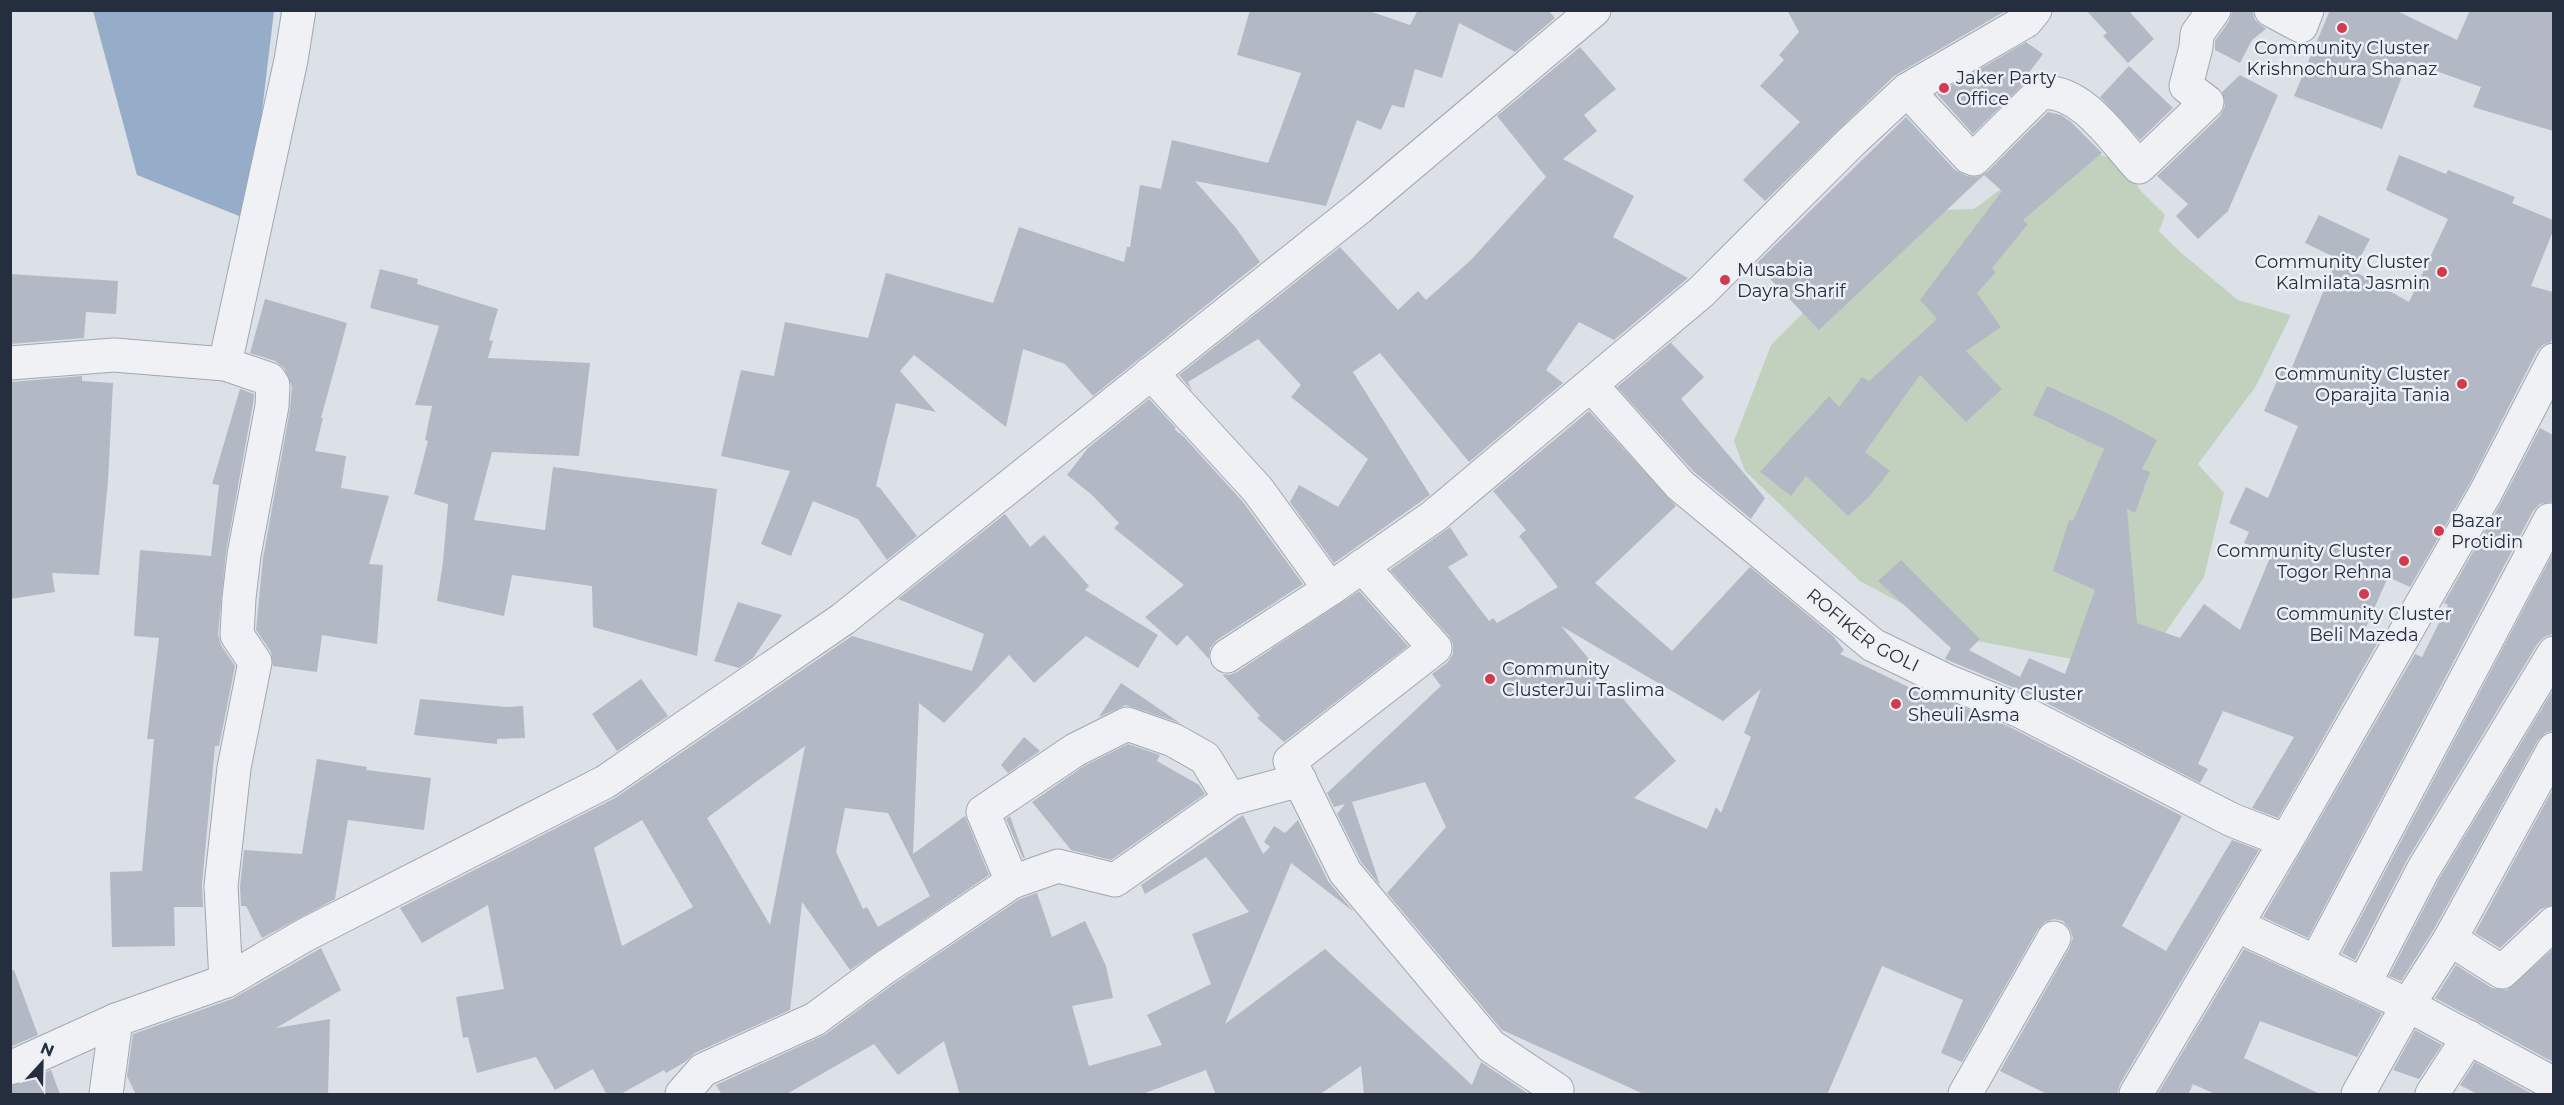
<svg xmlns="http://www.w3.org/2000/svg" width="2564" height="1105" font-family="Montserrat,sans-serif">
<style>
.green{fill:#c2d1bd}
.water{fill:#95adc9}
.building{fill:#b3b9c4;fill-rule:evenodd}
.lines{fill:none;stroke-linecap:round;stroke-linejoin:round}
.street-casing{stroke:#a1a7b1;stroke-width:35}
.street{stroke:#eff1f5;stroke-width:33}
.poi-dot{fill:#d23b4d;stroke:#eceff5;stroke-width:2}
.labels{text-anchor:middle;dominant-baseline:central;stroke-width:5;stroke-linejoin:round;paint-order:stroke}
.poi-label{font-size:18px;fill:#252e3e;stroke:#eceff5;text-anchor:start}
.street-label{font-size:18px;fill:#252e3e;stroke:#eceff5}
</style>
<rect width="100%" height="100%" fill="#dce0e7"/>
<path class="green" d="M2063,143l60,19 17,28 25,25 -6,16 20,20 59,49 53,15 -35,71 -58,78 26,29 -20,84 -48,69 -74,15 -115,-22 -107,-58 -115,-110 -11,-30 37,-96 120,-119 20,-15 63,-2z"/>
<path class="water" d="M93,11h181l-25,209 -112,-45z"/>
<path class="building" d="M1250,10h116l44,15 8,-15h130l7,8 -40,34 -56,-29 -17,55 -27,-9 -11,39 -12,-3 -11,25 -24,-10 -31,86 -131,-25 41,47 24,34 -167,134 -28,-32 -42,-15 -17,78 -92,-72 -14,16 36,41 -40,-9 -20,83 4,2 37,48 -30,24 -29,-41 -45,-18 -22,55 -30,-12 29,-73 -69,-15 20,-86 33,6 11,-54 83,16 18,-65 107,30 26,-76 105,35 3,-15h3l10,-62 21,4 11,-49 96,23 33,-90 -64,-18z
M1787,10h220l-113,66 -129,125 -22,-21 57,-58 -40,-36 24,-26 -5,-5 20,-23z
M2086,10h42l26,29 -26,24 -25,-27 4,-3z
M2233,10h19l3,10 11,9 -14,11 -12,23 -25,-13v-9l14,-20z
M2330,10h65l62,30 13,-30h83v121l-80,-24 8,-20 -73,-26 -26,68 -88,-33z
M2026,42l17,12 -16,21 3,3 -57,56 -36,-40z
M1580,47l36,42 -32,26 13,16 -34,28 71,37 -21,41 75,41 -74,62 -35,-18 -33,48 17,13 -94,79 -89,-109 -27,19 77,123 -96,68 -44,-61 9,-17 39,22 30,-48 -77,-62 10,-12 -43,-46 -70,43 5,10 -14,-17 161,-128 58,63 20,-19 8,9 45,-40 75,-83 -49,-61z
M2129,66l44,42 -33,32 -40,-43z
M2240,75l38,20 -50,116 -30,28 -22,-23 12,-12 -31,-28 63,-60 5,-10 -3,-14z
M2048,112l13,3 10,7 31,31 -79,67 5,4 -36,44 4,4 -19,21 24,34 -35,24 36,38 -36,33 -46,-47 -55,77 25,19 -22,27 -20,18 -42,-40 -15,20 -31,-24 69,-76 10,11 23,-30 7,4 68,-62 -17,-19 82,-109 -18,-16 -165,155 -63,-66 150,-147 49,53 12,6 10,1 10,-5z
M2399,155l47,19 2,-4 67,27 -3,6 41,17v11l-22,55 22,6v44l-2,6 -8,3 -6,6 -67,132 -60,104 -22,-10 -25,57 16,6 -101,178 -26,-10 42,-71 -71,-26 -25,53 10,5 -8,14 -171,-89 -84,-35 6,-11 -73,-67 23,-21 79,79 -11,11 51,27 9,-19 36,16 30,-84 -42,-19 16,-51 4,1 31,-72 -71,-34 14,-29 64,29 46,25 -15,29 8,3 -15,41 -8,-4 10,114 43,15 24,-34 36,26 31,-75 -27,-12 5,-11 -20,-9 17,-36 22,11 30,-72 -34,-15 18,-42 8,3 46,-111 73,41 39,-83 -62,-29z
M2319,215l51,24 -15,28 -50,-24z
M380,269l38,10 -1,5 81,25 -9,31 4,1 -5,17 102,5 -11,93 -87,-4 -18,68 71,10 8,-63 164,22 -20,167 -104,-29 -1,-41 -80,-11 -8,41 -67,-15 6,-39 5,-58 -34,-10 14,-53 -3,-1 7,-34 -17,-1 24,-79 -69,-18z
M10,274l108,7 -2,33 -30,-2 -2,26 -74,6z
M265,299l82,24 -26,95h2l-8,33 31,5 -5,32 48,8 -20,68 14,1 -6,79 -55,-9 -5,37 -44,-6 -2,-14 -15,-22 7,-72 27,-149 2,-23 -8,-18 -9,-7 -25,-8z
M1683,332l-12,11 33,34 -23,22 84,99 -14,21 -58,-48 -76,-84z
M82,376v5l31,2 -5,98 -9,94 -47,-2 3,19 -45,7v-217z
M240,389l14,5 -1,10 -27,148 -8,82 3,11 14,21 -16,80h-4l-13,138 1,23h-29l1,39 -63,1 -2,-75 32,-1 12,-132h-7l12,-101 -25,-2 6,-86 71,6 8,-71 -7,-1z
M1149,399l27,29 -2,1 10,8 59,65 60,82 -86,56 -7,8 -1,11 -22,-24 -10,11 -32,-29 39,-32 -70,-57 5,-5 -28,-29 -24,-19 21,-27z
M1589,411l87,95 -81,77 77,68 78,-84 83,69 11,14 -4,4 85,41 2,-3 85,36 170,88 -60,110 44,25 66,-111 27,10 -139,234 -3,11h-68l-49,-24 70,-124 3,-9 -3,-9 -7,-8 -9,-2 -9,3 -7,7 -76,133 -21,-9 22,-53 -81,-34 -55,129h-181l-144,-65 -115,-137 59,-66 -21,-45 -73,20 28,83 -19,-23 -24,-48 8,-10 -11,3 -7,-14 114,-107 -9,-12 15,-11 6,-9v-10l-4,-8 -59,-66 60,-43 18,28 -20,12 41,54 4,-3 4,5 61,-36 -39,-51 7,-6 -33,-39zM1561,626l162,95 38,-32 -17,44 7,4 -30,76 -5,-6 -9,22 -73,-31 42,-37z
M2540,428l13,7v67l-13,2 -7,7 -225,427 -45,-21 152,-263 7,3 26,-52 -4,-2 58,-102z
M1005,514l25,33 14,-12 45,51 -4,4 73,45 -20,33 -52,-32 -52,47 -25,-28 -65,68 -25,-20 -6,151 52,-38 24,59 -139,95 -48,-68 -12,108 -95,43 -10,9 -19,11 -2,-3 -45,25h-12l-14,-26 -38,21 -19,-33 -59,16 -9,-36 -5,1 -7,-41 48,-8 -16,-84 -66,38 -22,-35 215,-110 237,-162 120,35 12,-37 -86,-35zM805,746l-25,127 -10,52 -63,-107zM845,808l43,5 42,83 -52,31 -11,-20 -4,2 -27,-57zM642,820l51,87 -71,39 -28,-98z
M2553,553v81l-9,3 -6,6 -131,217 -52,100 -13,-7z
M1359,591l49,55 -124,96 -27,-24 3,-2 -38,-42 7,1 8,-3z
M738,602l44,13 -29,43 -14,10 -25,-7z
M641,679l27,37 -51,35 -25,-37z
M1121,683l18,12 41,28 -54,-18 -27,12z
M2553,690v40l-8,3 -7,7 -104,189 -33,52 -12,-5 50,-97z
M420,699l86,8 17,-1 2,32 -28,1v5l-83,-9z
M1024,737l16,14 -32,22 -7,-8z
M1128,744l32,11 -3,6 42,24 6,9 -94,66 -40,-10 -39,-48 52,-36z
M317,759l50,8 -1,3 65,8 -7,52 -76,-10 -13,79 -73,39 -16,-32h-5l-1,-19 4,-37 58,4z
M2553,789v116l-12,4 -41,39 -25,-15z
M1243,815l20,39 7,-7 -6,-5 10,-16 11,7 13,-13 30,61 26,31 -63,-49 -66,161 100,-75 147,136 9,-23 49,33h-166l-3,-29 -42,29h-103l-10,-25 -66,25h-180l-16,-54 -46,34 -24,-31 -89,51h-63l-6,-10 110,-51 69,-51 125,-84 17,-6 15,44 33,-16 21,45 7,32 -41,8 17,60 73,-21 -15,-30 64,-31 -19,-50 57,-22 -43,-55 -61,37 -4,-9z
M1010,816l15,42h-2l-17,-39z
M321,948l20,42 -65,38 54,-9 -2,76h-192l-9,-19 6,-42 99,-35z
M2244,949l138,64 -25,44 -97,-36 -16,37 78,37h-105l-24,-11 -5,11h-31z
M2553,949v113l-118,-64 21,-33 36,23 15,2z
M14,970l24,65 -28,12v-76z
M2415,1030l27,15 -23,34 -26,-9z
M2475,1062l59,33h-55l-19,-10z
M51,1070l9,24h-50v-8z"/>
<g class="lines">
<g class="street-casing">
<g id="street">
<path d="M2271,10l30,16 6,-16"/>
<path d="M1907,90l62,67 5,2 66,-66c40,-6 74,47 99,74l68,-65 -21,-16 10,-39 1,-13 17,-24"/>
<path d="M10,363l104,-8 111,9 44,15 4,6 -1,21 -28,149 -5,43 -2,37 18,27 -21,106 -13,118 5,95"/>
<path d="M225,364l66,-304 8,-50"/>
<path d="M1151,373l107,117 72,99 104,-73 267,-224 149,-149 57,-53 119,-69 9,-11"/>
<path id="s1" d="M1591,385l89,100 193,160 74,36 73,30 212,109 54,21"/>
<path d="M1362,566l73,82 -145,113 55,111 146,174 66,44 -3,4"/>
<path d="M1227,656l103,-67"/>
<path d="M2554,749l-104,190 52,33 52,-49"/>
<path d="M1012,882l-29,-70 92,-62 52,-26 46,16 32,18 25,41 70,-19"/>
<path d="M2236,925l172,80 146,79"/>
<path d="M2316,962l234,-442 4,2"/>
<path d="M2364,984l59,-114 131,-217"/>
<path d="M10,1068l106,-48 110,-39 79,-46 300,-153 238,-163 517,-412 234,-197"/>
<path d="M106,1094l10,-74"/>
<path d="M682,1094l21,-24 112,-51 69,-51 128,-86 46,-16 57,14 115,-81"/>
<path d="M1965,1094l89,-156"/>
<path d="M2136,1094l150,-253 200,-349 68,-132"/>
<path d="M2358,1094l50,-89 42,-66"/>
<path d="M2432,1094l37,-57"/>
</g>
</g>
<use href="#street" class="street"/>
</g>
<g class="poi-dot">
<circle cx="2342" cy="28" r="6"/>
<circle cx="1944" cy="88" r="6"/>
<circle cx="2442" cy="272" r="6"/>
<circle cx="1725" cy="280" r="6"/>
<circle cx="2462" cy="384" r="6"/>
<circle cx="2439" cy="531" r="6"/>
<circle cx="2404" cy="561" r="6"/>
<circle cx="2364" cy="594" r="6"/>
<circle cx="1490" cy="679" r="6"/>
<circle cx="1896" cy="704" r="6"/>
</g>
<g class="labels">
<g class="poi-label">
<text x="2342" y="48" text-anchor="middle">Community Cluster<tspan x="2342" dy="21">Krishnochura Shanaz</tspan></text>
<text x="1956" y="78">Jaker Party<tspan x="1956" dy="21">Office</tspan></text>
<text x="2430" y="262" text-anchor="end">Community Cluster<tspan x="2430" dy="21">Kalmilata Jasmin</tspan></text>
<text x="1737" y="270">Musabia<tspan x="1737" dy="21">Dayra Sharif</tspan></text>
<text x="2450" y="374" text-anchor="end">Community Cluster<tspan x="2450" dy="21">Oparajita Tania</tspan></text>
<text x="2451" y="521">Bazar<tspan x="2451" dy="21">Protidin</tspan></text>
<text x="2392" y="551" text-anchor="end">Community Cluster<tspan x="2392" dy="21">Togor Rehna</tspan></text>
<text x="2364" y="614" text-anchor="middle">Community Cluster<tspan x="2364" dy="21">Beli Mazeda</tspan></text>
<text x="1502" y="669">Community<tspan x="1502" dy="21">ClusterJui Taslima</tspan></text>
<text x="1908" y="694">Community Cluster<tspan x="1908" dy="21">Sheuli Asma</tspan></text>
</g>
<g class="street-label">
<text stroke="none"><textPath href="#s1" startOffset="368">ROFIKER GOLI</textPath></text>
</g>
</g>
<rect width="2564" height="1105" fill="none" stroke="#252e3e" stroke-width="24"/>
<g transform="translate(42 1063) rotate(22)" stroke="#eceff5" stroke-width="4.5" paint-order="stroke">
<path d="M0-4.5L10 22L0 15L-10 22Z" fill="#252e3e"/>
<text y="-9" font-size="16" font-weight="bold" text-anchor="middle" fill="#252e3e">N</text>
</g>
</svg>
